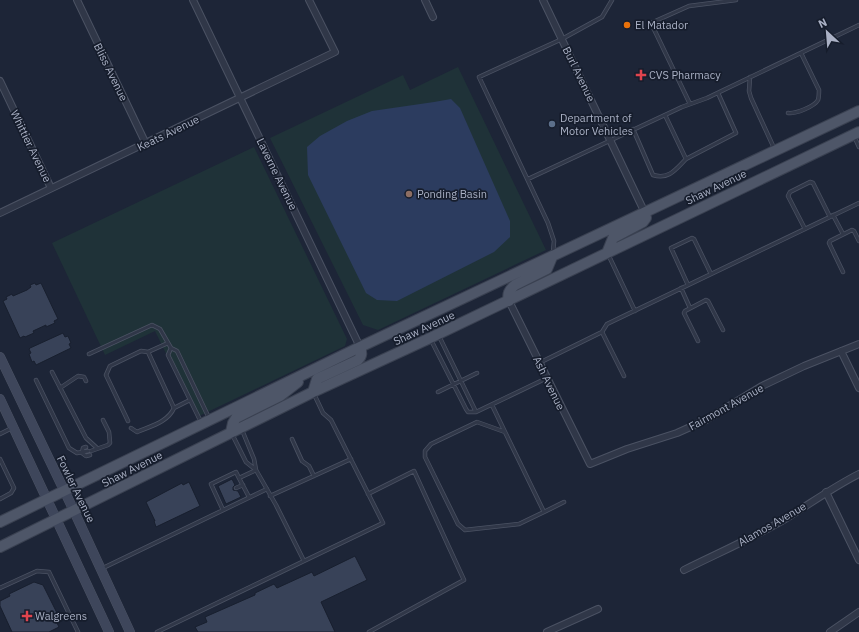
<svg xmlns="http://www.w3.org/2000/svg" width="859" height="632" font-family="'IBM Plex Sans',sans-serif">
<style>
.green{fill:#1f3238}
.water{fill:#2c3c5f}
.building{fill:#384258;stroke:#181f2e}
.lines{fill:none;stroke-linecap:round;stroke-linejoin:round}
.service-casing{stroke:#4b5263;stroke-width:4.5}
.minor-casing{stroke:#4b5263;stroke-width:8}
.secondary-casing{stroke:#4b5263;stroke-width:10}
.primary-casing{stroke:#3a4151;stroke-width:12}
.service{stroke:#303748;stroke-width:3}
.minor{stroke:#303748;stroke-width:6}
.secondary{stroke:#3e465b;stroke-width:9}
.primary{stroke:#4e5668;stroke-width:10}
.food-dot{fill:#e8710a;stroke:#161d2c;stroke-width:1.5}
.health-dot{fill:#e0444e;stroke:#161d2c;stroke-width:1.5}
.service-dot{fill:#5c6f8a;stroke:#161d2c;stroke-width:1.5}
.education-dot{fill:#8d6e63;stroke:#161d2c;stroke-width:1.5}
.labels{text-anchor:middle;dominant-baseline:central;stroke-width:3.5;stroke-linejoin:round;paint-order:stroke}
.poi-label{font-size:11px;fill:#aab1c5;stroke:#161d2c;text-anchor:start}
.street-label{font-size:11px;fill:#aab1c5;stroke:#161d2c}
</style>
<rect width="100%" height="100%" fill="#1d2537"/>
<path class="green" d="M458,67l88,183 -168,80 -15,-5 -93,-187 133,-63 7,15z
M254,147l93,192 -2,7 -148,71 -42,-86 -50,24 -53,-112z"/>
<path class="water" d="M451,99l9,9 50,113v16l-16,15 -97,49 -20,-1 -11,-7 -58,-118 -1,-28 13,-11 27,-15 25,-10 62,-9z"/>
<path class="building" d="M35,283l1,2 5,-2 17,36 -4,2 1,2 -9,4v-2l-13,6 1,2 -9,4 -1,-1 -4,2 -17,-37 4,-2 -1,-2 6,-3 1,2 14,-6 4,-3 -1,-2z
M63,333l2,4 3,-1 3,7 -2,1 2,4 -35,17 -2,-4 -2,1 -3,-8 2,-1 -2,-4 1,-1z
M232,479l3,6 -2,2v3l5,1 3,6 -15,7 -8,-18z
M189,482l11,24 -44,21 -2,-6h1l-9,-19 36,-19 1,2z
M355,556l12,24 -46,22 14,30h-137l-3,-5 12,-5 -2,-5 50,-22v-2l19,-9 3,4 35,-16 2,4z
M34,582l9,3 15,30 -4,2 5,10 -10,5h-37l-12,-26v-5l10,-5 -1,-2z"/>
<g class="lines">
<g class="service-casing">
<path id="service" d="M750,77l-1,14 2,7 23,50
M690,104l-39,-81 38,-17 47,-6
M788,113c7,1 26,-6 30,-13 1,-3 1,-7 1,-10l-18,-37
M633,129l20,46c16,5 23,-6 33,-16l-21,-44
M854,136l5,11
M686,159l50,-26 -18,-40
M528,179l154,-72 25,-9 152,-73
M833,215l10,19
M805,229l-17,-33 2,-4 20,-10 3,1 17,34
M553,253l1,-12 -6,-18 -69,-146 83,-38 40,-22 10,-17
M608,254l27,57
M843,272l-14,-29 1,-2 22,-11 2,1 5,10
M688,285l-17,-37 21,-10 2,1 17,35
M681,288l9,20
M602,332l22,44
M439,336l37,76
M431,340l35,69 2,3h8l71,-34
M698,341l-14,-28 1,-2 21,-11 2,1 15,29
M171,348l-3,7 33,67
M148,352l20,-9
M89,354l63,-29 8,4 11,19 6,3 32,67
M539,363l63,-31 5,-8 252,-121
M52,372l34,66 11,10
M36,380l33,68 8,5 11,-2
M60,388l18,-12 6,1 2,4
M438,392l39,-19
M492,405l13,27
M128,421l-22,-46 4,-9 31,-15 7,1 26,56
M477,422l28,10 39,80 -25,12 -54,6 -7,-6 -33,-67v-6l6,-7z
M131,428l6,4c14,-6 31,-10 37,-24l16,-8
M0,434l12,-6
M232,434l14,28 10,8 -2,-11 -12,-29
M292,439l10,22 7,5 5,10
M91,451l17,-6 2,-2 -1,-11 -6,-12
M82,453l4,3 4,-1
M82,453l1,-5 3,-1
M0,459l14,29 -3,5 -11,6
M239,478l10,19
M236,488l7,-3
M368,494l46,-23 50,109 -95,52
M270,496l81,-37
M223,510l-12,-26 25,-12 3,6 17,-8 20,35 28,56 79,-38 -52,-103 -8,-7 -9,-19
M544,512l20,-10
M103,568l164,-79
M0,588l37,-17 12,1 29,60
M157,632l147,-71"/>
</g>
<g class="minor-casing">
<path id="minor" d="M77,0l69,144
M193,0l167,347
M425,0l8,17
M543,0l102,213
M0,81l51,107
M0,213l335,-161 -26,-52
M509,301l81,163 37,-15 50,-16 29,-13 56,-34 42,-20 55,-22
M841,351l18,37
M826,492l33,68
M684,570c34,-17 69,-32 101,-51 25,-15 48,-32 74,-45
M547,632l51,-23
M830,632l29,-20"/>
</g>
<g class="secondary-casing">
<path id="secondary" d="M0,357l74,154 56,121
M0,399l109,233"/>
</g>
<g class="primary-casing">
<path id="primary" d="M607,253l6,-15 30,-16 3,-4 -1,-5
M509,301c-2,-7 0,-11 6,-16l32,-16 5,-12
M313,392l4,-13 41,-19c4,-4 4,-7 2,-13
M231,432l2,-9 3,-5 44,-22 18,-14
M0,522l360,-175 499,-236
M0,547l313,-155 117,-54 429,-206"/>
</g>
<use href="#service" class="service"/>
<use href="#minor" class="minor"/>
<use href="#secondary" class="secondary"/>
<use href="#primary" class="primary"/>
</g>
<circle class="food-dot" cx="627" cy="25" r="4"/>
<g class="health-dot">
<path d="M639 69h4v4h4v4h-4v4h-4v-4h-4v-4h4z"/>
<path d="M25 610h4v4h4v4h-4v4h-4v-4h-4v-4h4z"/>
</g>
<circle class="service-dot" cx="552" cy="124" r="4"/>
<circle class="education-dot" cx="409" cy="194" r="4"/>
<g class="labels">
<g class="poi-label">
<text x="635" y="25">El Matador</text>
<text x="649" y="75">CVS Pharmacy</text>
<text x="560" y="118">Department of<tspan x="560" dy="13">Motor Vehicles</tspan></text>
<text x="417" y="194">Ponding Basin</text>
<text x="35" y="616">Walgreens</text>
</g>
<g class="street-label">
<text transform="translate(111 72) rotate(64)">Bliss Avenue</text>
<text transform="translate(579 74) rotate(64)">Burl Avenue</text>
<text transform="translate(168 133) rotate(-26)">Keats Avenue</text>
<text transform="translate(31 146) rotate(64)">Whittier Avenue</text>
<text transform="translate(277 174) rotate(64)">Laverne Avenue</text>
<text transform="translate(716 187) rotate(-26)">Shaw Avenue</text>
<text transform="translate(424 328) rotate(-25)">Shaw Avenue</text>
<text transform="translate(549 383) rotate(64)">Ash Avenue</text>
<text transform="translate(726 407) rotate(-29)">Fairmont Avenue</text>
<text transform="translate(132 469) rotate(-27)">Shaw Avenue</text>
<text transform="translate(76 489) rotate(64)">Fowler Avenue</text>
<text transform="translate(772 524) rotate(-30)">Alamos Avenue</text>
</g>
</g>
<g transform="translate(827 32) rotate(334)" stroke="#161d2c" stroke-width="3" paint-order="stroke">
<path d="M0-3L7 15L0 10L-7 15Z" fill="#aab1c5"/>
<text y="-6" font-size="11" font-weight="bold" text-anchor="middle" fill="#aab1c5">N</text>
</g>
</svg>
